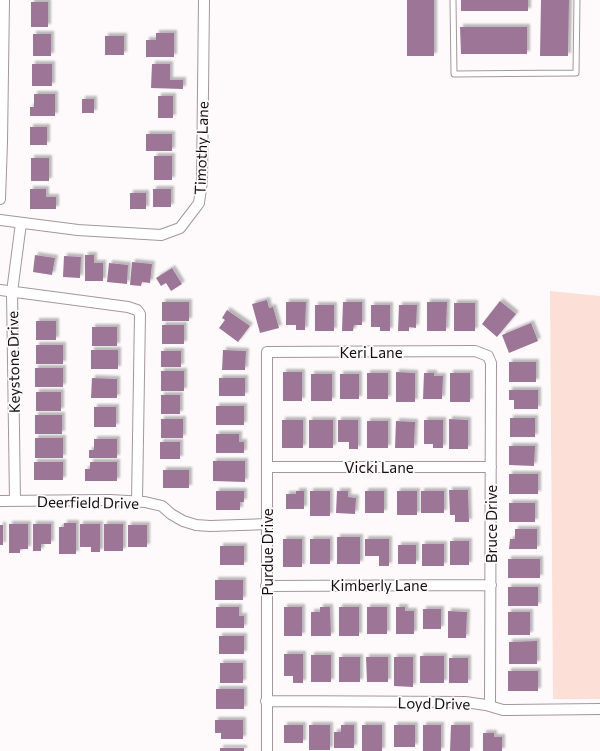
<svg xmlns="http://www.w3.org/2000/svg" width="600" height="751" font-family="Commissioner,sans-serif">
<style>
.green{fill:#fcdfd6}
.building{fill:#9c7597;filter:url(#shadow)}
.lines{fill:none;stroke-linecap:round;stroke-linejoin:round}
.lane-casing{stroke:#a5969c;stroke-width:7}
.street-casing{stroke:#a5969c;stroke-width:12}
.lane{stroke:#fff;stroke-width:5}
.street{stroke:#fff;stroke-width:10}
.labels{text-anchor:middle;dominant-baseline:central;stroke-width:3.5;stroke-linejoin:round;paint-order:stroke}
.street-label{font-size:15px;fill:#140f11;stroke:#fefafb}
</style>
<defs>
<filter id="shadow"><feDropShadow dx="3" dy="-3" stdDeviation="1" flood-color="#0004"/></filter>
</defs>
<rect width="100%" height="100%" fill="#fefafb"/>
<path class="green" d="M550,291l50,5v403h-47z"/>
<path class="building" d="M407,0h27v56h-27z
M461,0h67v11h-67z
M541,0h28l-1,56h-28z
M31,2h17v25h-17z
M460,27h67v27h-66z
M156,33h18v24h-28v-17h10z
M33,34h18v22h-18z
M105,36h19v19h-19z
M32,64h20v22h-20z
M152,64h18v16h13v9l-32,-1z
M34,94h21v22h-25v-9h4z
M158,96h15v22h-15z
M82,99h12v14h-12z
M30,127h17v18h-17z
M146,134h26v17h-26z
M154,156h18v24h-18z
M31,158h18v23h-18z
M30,189h16v8h10v12h-26z
M153,189h18v18h-18z
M130,193h16v16h-16z
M35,255l20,3 -3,17 -19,-3z
M85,255h9v8h9v18h-18z
M64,256l17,1 -1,21 -17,-1z
M132,262l20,2 -2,19 -8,-1 -1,4 -11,-1z
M109,263l19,2 -1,19 -20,-2z
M172,268l10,16 -11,7 -5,-8 -5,3 -5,-8z
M267,300l2,8 4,-1 6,21 -19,5 -8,-29z
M500,301l16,13 -19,23 -15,-13z
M162,302h27v19h-27z
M286,302h20l-1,28h-9v-5h-10z
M343,302h19v23h-8l-1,6h-11z
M427,302h20l-1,29h-19z
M454,303h21v28h-21z
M315,305h19v26h-19z
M371,305h19v26h-10v-4h-9z
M399,305h18l-1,23 -7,-1v4h-11z
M227,310l23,16 -12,16 -19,-14 6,-8 -3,-2z
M36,321h20v19h-20z
M531,323l7,18 -29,12 -7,-18z
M162,325h22v19h-22z
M92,327h25v19h-25z
M36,345h27v19h-27z
M91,350h27v19h-27z
M223,350l23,1 -1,19h-23z
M161,351h20v16h-20z
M509,362h27v20h-27z
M35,368h28v19h-28z
M161,371h23v20h-23z
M283,372h19v29h-19z
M396,372l19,1v29h-19z
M367,373h21v26h-21z
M424,373h10v3h9l-1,23h-19z
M450,373h20v29h-20z
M311,374h21v27h-21z
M340,374h19v25h-19z
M92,378l25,1v19h-26z
M219,378h26v18h-26z
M509,390h29v19h-24v-9h-5z
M36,392h25v19h-25z
M161,395h19v19h-19z
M216,406h28v19h-28z
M94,407h22v20h-22z
M35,415h27v19h-27z
M510,418h25v19h-25z
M161,419h22v19h-22z
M449,419l19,1v29h-19z
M282,420h21v28h-21z
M309,420h24v28h-24z
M338,420h20v29h-9v-7h-11z
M424,420h19v28h-10v-4h-9z
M367,421h21v27h-21z
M396,421l19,1 -1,26h-19z
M216,434h23v8h5v11h-28z
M35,438h28v20h-28z
M94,439h23v19h-28v-8h5z
M160,442h20v17h-20z
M509,446h26l-1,20 -25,-1z
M213,461h32v21l-32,-1z
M34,462h29v18h-29z
M90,462h27v19h-32v-12h5z
M163,470h26v18h-26z
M509,474h29v20h-29z
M449,490h19l1,32h-14v-7h-5z
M216,491h28v11h-4v8h-24z
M296,491h8v18h-18v-15h10z
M310,491h20v25h-20z
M337,491h11v6l8,1 -1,16 -19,-1z
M365,491h19v22h-19z
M397,491h20v24h-20z
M421,491h23v22h-23z
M509,503h26v19h-26z
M64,523h12v31h-17v-27h5z
M9,524h19v25h-8v4h-11z
M33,524h18v20h-10v7h-8z
M80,524h20v28h-9v-5h-11z
M104,524h19v27h-19z
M0,525h3v20h-3z
M128,525h19v22h-19z
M515,529h22v20h-28l1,-10h5z
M337,537h23v27h-23z
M283,539h19v28h-19z
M310,539h20v25h-20z
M365,539h24v27h-10v-10h-14z
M450,541h19v24h-19z
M422,544h22v22h-22z
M398,545h18v19h-18z
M220,546h24v19h-24z
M508,559h32v19h-32z
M215,580h28v20h-28z
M508,587h30v19h-30z
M216,607h23v9h5v12h-28z
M284,607h18v29h-18z
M320,607h10l1,29h-20v-24h9z
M339,607h20v29h-20z
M367,607h20v27h-20z
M396,607h9v4h9v23h-18z
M423,609h18v20h-18z
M448,611l19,1 -1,26h-18z
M508,612h22v23h-22z
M219,636h25v18h-25z
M537,641v23h-28v-22z
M284,654h19v29h-10v-7h-9z
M311,655h20v27h-20z
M420,656h24v27h-24z
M339,657h21v25h-21z
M366,657h22v25h-21z
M394,657h19v30l-19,-1z
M449,658h19v25h-19z
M220,663h23v20h-23z
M508,671h30v20h-30z
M216,689h28v20h-28z
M215,720h28v19h-22v-6h-6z
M284,725h19v18h-19z
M309,725h21v25h-21z
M341,725h13v23h-20v-16h7z
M362,725h20v26h-20z
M394,725h21v22h-21z
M423,725h18v26h-18z
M451,725h19v26h-20z
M483,733h11v4h8v14h-19z
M220,748h24v3h-24z"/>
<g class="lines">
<g class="lane-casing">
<path id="lane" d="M453,0l1,74 122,-1 1,-73"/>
</g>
<g class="street-casing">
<path id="street" d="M0,199l2,-57 2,-142
M0,220l78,10 83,5 19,-7 13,-17 6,-8 3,-22 2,-181
M0,290l128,17 9,3 3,4 -3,187
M267,467h224
M0,501l110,-1 35,2 17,4 9,8 12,7 13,4 14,1 57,-2
M15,501l-3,-209 9,-69
M266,586l225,-1
M266,701l199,1 21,3 17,5 97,-1
M267,751v-399l208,-1 13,5 3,7 -1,343"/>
</g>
<use href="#lane" class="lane"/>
<use href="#street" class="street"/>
</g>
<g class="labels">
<g class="street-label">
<text transform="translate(201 148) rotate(-88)">Timothy Lane</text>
<text x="371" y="352">Keri Lane</text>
<text transform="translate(13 362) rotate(-91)">Keystone Drive</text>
<text x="379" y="467">Vicki Lane</text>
<text transform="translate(88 502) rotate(1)">Deerfield Drive</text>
<text transform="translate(491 524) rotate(-90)">Bruce Drive</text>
<text transform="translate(267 552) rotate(-90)">Purdue Drive</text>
<text x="379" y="585">Kimberly Lane</text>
<text transform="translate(434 703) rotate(1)">Loyd Drive</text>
</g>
</g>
</svg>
